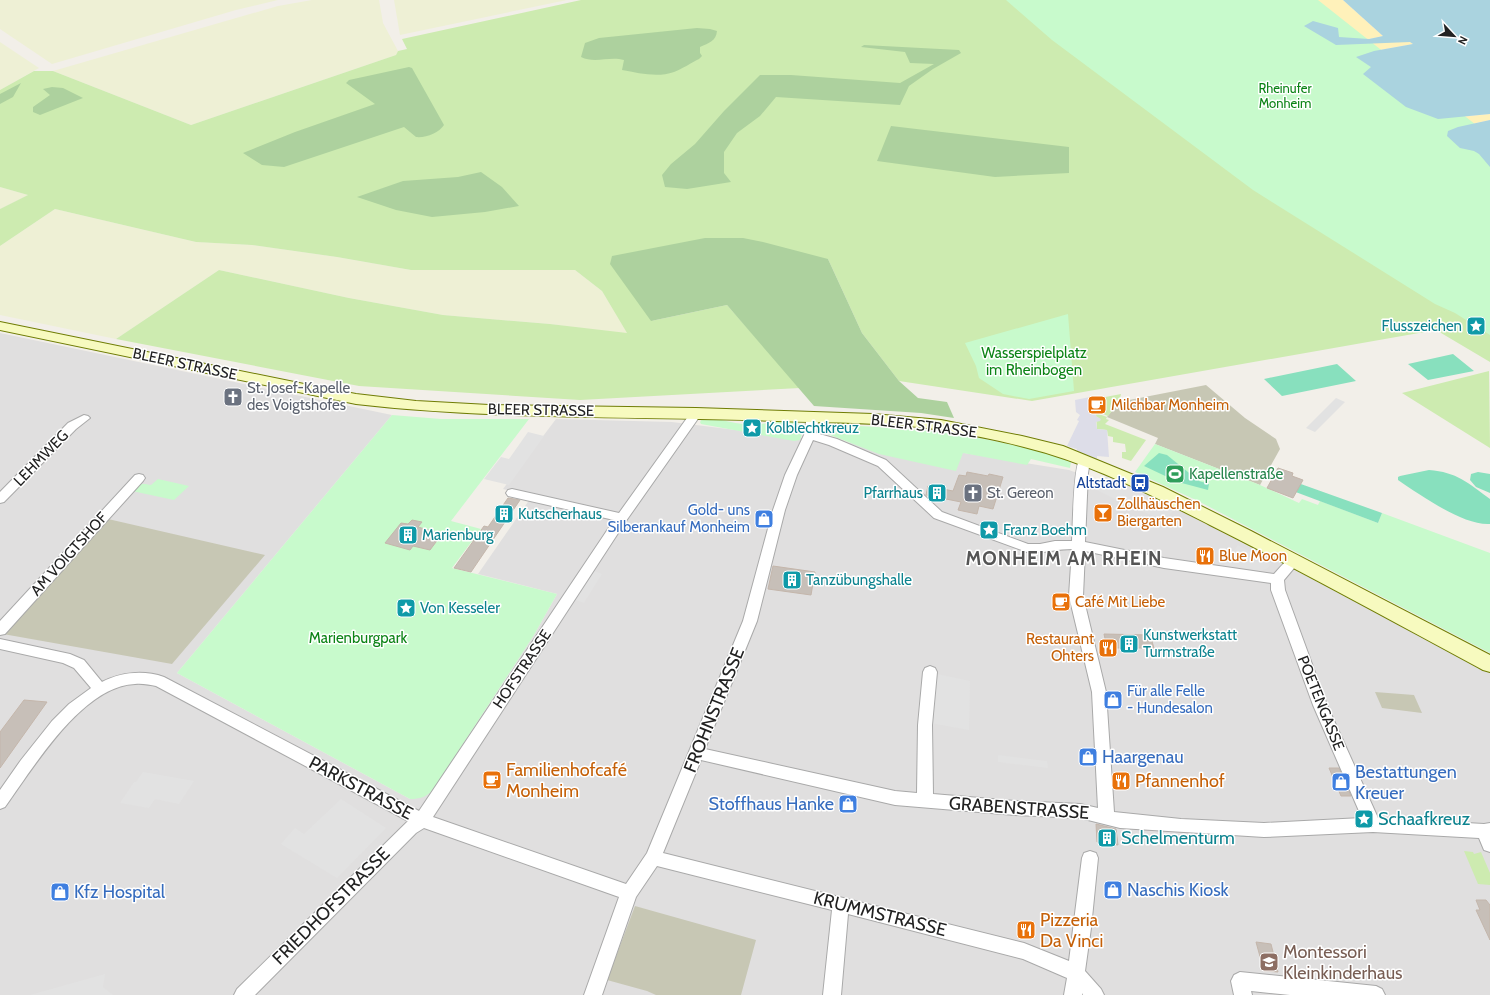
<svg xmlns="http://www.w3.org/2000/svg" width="1490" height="995" font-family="Cabin,sans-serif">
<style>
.residential{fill:#e0dfdf}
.construction{fill:#c7c7b4}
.farmland{fill:#eef0d5}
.grass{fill:#cdebb0}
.forest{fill:#add19e}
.sand{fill:#fff1ba}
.park{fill:#c8facc}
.pitch{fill:#88e0be}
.parking{fill:#e2e2e2}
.plaza{fill:#dddde8}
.water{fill:#aad3df}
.building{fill:#c7bfb8;stroke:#c4b6ab}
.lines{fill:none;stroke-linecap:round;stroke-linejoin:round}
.street-casing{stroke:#a9a9a9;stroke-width:2}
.secondary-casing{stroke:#707d05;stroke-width:2}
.street{fill:#fff;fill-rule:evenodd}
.secondary{fill:#f7fabf;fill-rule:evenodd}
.labels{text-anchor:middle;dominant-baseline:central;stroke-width:3;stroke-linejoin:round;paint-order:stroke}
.far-park-label{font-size:13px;fill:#0c8416;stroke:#fff}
.culture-label{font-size:15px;fill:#0d838f;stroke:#fff;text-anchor:start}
.park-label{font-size:15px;fill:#0c8416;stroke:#fff}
.street-label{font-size:15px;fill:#222;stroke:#fff}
.worship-label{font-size:15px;fill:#5b616d;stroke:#fff;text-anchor:start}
.food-label{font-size:15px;fill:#c56008;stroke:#fff;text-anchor:start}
.leisure-label{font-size:15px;fill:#27864d;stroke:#fff;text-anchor:start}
.transit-label{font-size:15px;fill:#164399;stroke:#fff;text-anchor:end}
.shop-label{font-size:15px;fill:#366cbe;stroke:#fff;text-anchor:end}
.near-street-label{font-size:18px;fill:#222;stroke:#fff}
.near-shop-label{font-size:18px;fill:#366cbe;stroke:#fff;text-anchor:start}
.near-food-label{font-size:18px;fill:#c56008;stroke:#fff;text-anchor:start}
.near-culture-label{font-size:18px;fill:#0d838f;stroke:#fff;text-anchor:start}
.near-education-label{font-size:18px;fill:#785e54;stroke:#fff;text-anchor:start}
.district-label{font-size:19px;font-weight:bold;letter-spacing:1px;fill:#555;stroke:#fff}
</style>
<rect width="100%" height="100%" fill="#f2efe9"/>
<path class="residential" d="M0,333l392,82 -215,258 233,126 23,-9 101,-155 23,-41 -79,-20 54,-78 -29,-7 53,-70 116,3 145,18 147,13 105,17 112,41 309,161v323h-1490z"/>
<path class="construction" d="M1206,385l39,33 31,21 4,10 -20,36 -105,-41 3,-6 -51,-21 12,-15z
M108,519l157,36 -93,109 -169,-30z
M1375,692l39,3 8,18 -40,-5z
M635,906l121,34 -15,55h-85l-9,-4 -40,-11z"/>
<path class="farmland" d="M0,0h278l-42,10 -184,54 -52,-35z
M312,0h67l4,23 15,28 -2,4 -205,70 -138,-54 225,-65z
M394,0h173l-167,35z
M0,42l39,26 -39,22z
M0,187l28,8 -28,14z
M55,209l141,33 56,3 85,12 74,13h164l27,21 26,43 -78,-10 -107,-9 -94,-17 -130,-28 -103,69 -116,-24v-69z"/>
<path class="grass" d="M581,0h693l216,190v172l-54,-32 -404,71 -133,-20 -37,-48 -34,-74 -177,62 76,-16 73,83 -220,12 -221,-14 -243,-47 103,-69 130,28 94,17 107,9 77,9 -25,-42 -27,-21h-164l-74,-13 -85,-12 -56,-3 -141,-33 -55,37v-37l28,-14 -28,-8v-97l34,-19h19l138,54 205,-70 2,-4 9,-2 -5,-10z
M1489,371l1,77 -88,-55z
M1121,394l-2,8 -11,14 -12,-5 -1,-12z
M1096,413l11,4 -1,2 3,1 -4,4 41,16 -15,21 -9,-3v-6h4l-1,-8 -12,-2v-5l-5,-1 -1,-6 -10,-1z
M1464,851l9,1 1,2 7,-2 9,21v12l-12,-1z"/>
<path class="forest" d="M697,28l13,1 7,2c-1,10 -8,12 -17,16v6l2,3 -3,3c-8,4 -17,10 -25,13 -17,6 -35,1 -52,-2l2,-10c-15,-4 -29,4 -43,-3l4,-14 14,-5z
M864,45l95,5 2,3 -28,16 -24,17 -9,19 -124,-8 -16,19 -23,17 -13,19v21l7,9 -44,7 -22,-2 -3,-12 9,-11 24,-20 29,-33 36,-36h31l109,8 34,-19 -24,-1 -5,-11 -44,-5z
M409,67l3,1 32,57c-5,8 -18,13 -28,12l-12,-10 -120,40 -22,-2 -19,-12 52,-21 80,-28 -29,-21 3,-3z
M21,83l-8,14 -13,7v-10z
M52,87l11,1 20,10 -43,17 -7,-3v-5l17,-12 -7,-6z
M891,126l178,21v26l-74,4 -118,-16z
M481,172l21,15 17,19 -34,6 -53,5 -36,-7 -39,-13 46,-16 55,-4z
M705,238h38l20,4 65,17 34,74 37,48 19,17 29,4 7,16 -33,-5 -107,-7 -87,-101 -76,16 -41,-57 2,-8z"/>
<path class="sand" d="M1274,0h69l40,36 -14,3 -30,-2 -1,-9 -25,-7 -8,5 31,19 63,-4 11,1 3,2 -39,7 -18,7 15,9 -8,7 43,33 32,12 52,-5v6l-32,7 -10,4 -1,5 13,12 14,3 5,3 11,13v23l-63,-48 -13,-13 -1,-6c-52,-32 -96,-81 -139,-123z"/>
<path class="park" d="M1006,0h312l172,136v199l-35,-22 -20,-9 -182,-114 -201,-150z
M1068,314l6,77 -45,8 -26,-5 -24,-16 -3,-12 -11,-23z
M392,415l49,4h88l-78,102 30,8 -29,39 105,26 -23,41 -101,155c-7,7 -13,9 -23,9l-233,-126z
M707,417c17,3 38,10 55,7 11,-2 26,-9 36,-1 6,5 4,12 2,17l-6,1 -93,-17 -1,-2 2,-3z
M837,425c77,3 162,10 234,37l-1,6 -39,-9 -4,6 -64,-12 -7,18 -77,-17 -54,-21 -1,-3z
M1155,444l105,41 39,18 3,-4 16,6 2,-4 58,22 4,-10 108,40v100l-292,-152 -63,-29z
M158,479l31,7 -15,14 -42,-9c7,-8 10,-8 19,-6z"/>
<path class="pitch" d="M1453,354l21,17 -46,9 -20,-16z
M1337,364l19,17 -74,15 -18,-17z
M1159,453l8,2 32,26 10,3 -1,6 -30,-8 -34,-16z
M1429,470c28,2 39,13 61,29v25c-26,2 -70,-29 -92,-44v-3l2,-1z
M1478,472l12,2v19l-14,-6 -6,-7 1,-6z
M1298,483l84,30 -4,10 -85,-32z"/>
<path class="parking" d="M1336,398l9,4 -30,30 -9,-4z
M528,432l16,4 -35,49 -25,-6 17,-22 8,2z
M1107,475l23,11 45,21 -9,14 -35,-14 -34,-17z
M1238,545l33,18 -3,5 -7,3 -37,-6z
M594,571l8,3 -17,27 -1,2 -9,-3z
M937,674l33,7 -1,49 -39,-7z
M998,755l49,6 1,7 -50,-6z
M143,772l51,9 -15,23 -24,-5 -6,9 -29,-5 14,-21h2z
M341,799l45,29 -49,50 -56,-34 14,-16 9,6z
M105,974l-2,13 10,8h-83z"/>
<path class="plaza" d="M1095,396l1,20 5,3 -1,2 -4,1 1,7 10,1 2,27 -12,-1v5l-21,-7 1,-5 -10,-3 12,-25 -2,-1 3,-5 -4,-3 -1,-12z"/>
<path class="water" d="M1343,0h147v114l-52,5 -32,-12 -43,-33 8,-7 -15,-10 18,-6 39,-7 -3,-2 -74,3 -32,-19 9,-5 25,7 1,9 30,2 14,-3z
M1490,120v47l-11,-13 -5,-3 -14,-3 -13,-12 1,-5 10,-4z"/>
<path class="building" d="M1278,468l15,5 -1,3 11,4 -10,18 -26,-10z
M967,472l21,4 1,-2 14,3 -10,32 -14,-3 -2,8 -19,-4 3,-8 -35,-7 2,-9 25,5 6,-16 7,1z
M508,498l12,2 -49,72 -17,-4 30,-42 4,1z
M412,520l10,2 -4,5 24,7 -12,16 -17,-4 -3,4 -25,-7 16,-20 7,1z
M773,566l42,6 -4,23 -43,-6z
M1104,634l46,1 4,13h-47z
M24,700l23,2 -47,66v-36z
M1329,768h10l12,28h-10z
M1096,824l20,5 2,16 -21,-3z
M1476,900h10l4,5v35l-14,-30h4z
M1256,942l15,2 7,28 -14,-1z"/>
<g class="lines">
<g class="street-casing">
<path id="street" d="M696,410l4,1 2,2 -76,108 -193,296 193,67 21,-31 96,-232 30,-111 12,-35 19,-40 3,-19 2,-2h8l2,2 -3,17 21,6 49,21 56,52 86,32h12l15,-3h17c1,-16 1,-72 8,-83h8l2,3 -2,12 -3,69 79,16 110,16c7,-7 14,-19 25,-16l1,3 -16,19 1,10 42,115 51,113 106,6 6,-1v29l-6,-2 -5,-12 -106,-6 -109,5 -144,-9 -40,-10 -65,-3 -120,-10 -194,-45 -38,93 361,90 45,18 13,-103 2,-5 6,-2 6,2 2,5 -7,70 -6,43 16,18 3,6h-21l-1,-2v2h-18l3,-17 -44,-19 -175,-45 -7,81h-18l9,-85 -175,-44 -21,31 -34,98h-18l35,-98 -195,-69 -8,5 -161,162h-21l3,-6 171,-168 -252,-135c-6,-1 -14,-3 -21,-2 -53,2 -102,84 -130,123l-5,2v-19l21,-30 31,-39 17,-17 22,-16 -17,-20 -11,-5 -63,-14v-10l70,15 14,6 18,22c19,-10 42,-12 62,-5l255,134 195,-291 -106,-24 -2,-3 2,-3 4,-1 107,24 73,-102zM813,440l16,5 49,21 56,52 93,34c15,2 29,-3 45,-3l-3,47 23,96 6,116 -18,-4 -65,-3 -82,-7 -1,-69 5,-53 -2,-4 -5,-2 -5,2 -2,4 -5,53 -1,68 -22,-2 -190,-42 52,-128 28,-111 12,-35zM1085,551l79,17 107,15v7l42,115 49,113 -98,5 -83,-4 -67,-7 -8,-120 -23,-96z
M84,415l4,1 2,2 -14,11 -72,73 -4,1v-11l68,-69z
M139,474l4,1 2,3 -2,3 -138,153 -5,1v-14l135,-146z
M1240,972l136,14 6,3 3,6h-95l-39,-4 1,4h-18l-3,-14 3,-6z"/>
</g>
<g class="secondary-casing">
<path id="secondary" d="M0,322l309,63 47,9 60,7 73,4 207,3 177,6 68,6 81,16 41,10 100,41 88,44 239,124v17l-7,-2c-91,-49 -181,-99 -273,-145 -59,-30 -120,-62 -186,-78 -26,-7 -54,-12 -81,-17 -54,-8 -111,-7 -166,-9 -140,-5 -281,-1 -421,-17l-356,-74z"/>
</g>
<use href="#street" class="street"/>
<use href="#secondary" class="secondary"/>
</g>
<defs>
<g id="sight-square" transform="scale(1)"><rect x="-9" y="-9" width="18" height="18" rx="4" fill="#0f9aa8" stroke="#fff"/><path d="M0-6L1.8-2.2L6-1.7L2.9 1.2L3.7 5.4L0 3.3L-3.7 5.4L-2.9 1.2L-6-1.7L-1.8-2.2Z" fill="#fff"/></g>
<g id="church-square" transform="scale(1)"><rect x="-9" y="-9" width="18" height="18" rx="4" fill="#6b7280" stroke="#fff"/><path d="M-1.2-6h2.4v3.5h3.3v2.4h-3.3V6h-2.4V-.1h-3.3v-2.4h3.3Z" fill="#fff"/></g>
<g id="cafe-square" transform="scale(1)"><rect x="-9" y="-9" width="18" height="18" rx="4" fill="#e8710a" stroke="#fff"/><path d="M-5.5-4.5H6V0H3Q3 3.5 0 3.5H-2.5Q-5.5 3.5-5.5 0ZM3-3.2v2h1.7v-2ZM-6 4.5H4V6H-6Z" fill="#fff"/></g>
<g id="stadium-square" transform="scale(1)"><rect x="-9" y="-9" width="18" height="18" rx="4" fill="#2e9e5b" stroke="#fff"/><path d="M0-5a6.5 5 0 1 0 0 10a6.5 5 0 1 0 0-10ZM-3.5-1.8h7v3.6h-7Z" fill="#fff"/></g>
<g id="bus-square" transform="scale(1)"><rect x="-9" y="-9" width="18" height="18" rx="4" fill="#1a4fb4" stroke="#fff"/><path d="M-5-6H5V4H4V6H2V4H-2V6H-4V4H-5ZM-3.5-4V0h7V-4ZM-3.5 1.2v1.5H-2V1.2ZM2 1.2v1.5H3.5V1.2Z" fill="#fff"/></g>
<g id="building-square" transform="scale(1)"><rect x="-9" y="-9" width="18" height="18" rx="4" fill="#0f9aa8" stroke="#fff"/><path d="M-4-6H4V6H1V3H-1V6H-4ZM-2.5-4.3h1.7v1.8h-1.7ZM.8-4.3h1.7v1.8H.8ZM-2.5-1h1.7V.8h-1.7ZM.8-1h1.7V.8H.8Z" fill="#fff"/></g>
<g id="bar-square" transform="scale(1)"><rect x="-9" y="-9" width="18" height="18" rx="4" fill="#e8710a" stroke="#fff"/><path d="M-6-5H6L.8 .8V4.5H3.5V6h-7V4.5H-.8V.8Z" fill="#fff"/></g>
<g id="shop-square" transform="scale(1)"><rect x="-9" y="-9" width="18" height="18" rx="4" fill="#3f7fe0" stroke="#fff"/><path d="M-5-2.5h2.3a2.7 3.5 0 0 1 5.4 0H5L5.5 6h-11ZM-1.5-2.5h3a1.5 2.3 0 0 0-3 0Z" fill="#fff"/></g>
<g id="restaurant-square" transform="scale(1)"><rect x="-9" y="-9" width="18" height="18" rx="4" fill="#e8710a" stroke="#fff"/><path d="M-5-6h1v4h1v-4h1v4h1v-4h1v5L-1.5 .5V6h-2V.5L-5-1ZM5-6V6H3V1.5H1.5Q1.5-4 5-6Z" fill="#fff"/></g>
<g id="school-square" transform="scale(1)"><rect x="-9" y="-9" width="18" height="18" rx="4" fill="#8d6e63" stroke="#fff"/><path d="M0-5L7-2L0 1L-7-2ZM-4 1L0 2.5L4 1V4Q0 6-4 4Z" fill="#fff"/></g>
</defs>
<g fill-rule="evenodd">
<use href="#sight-square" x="1476" y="326"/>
<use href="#church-square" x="233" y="397"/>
<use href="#cafe-square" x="1097" y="405"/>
<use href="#sight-square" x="752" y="428"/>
<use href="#stadium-square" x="1175" y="474"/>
<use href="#bus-square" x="1140" y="483"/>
<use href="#building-square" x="937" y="493"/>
<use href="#church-square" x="973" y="493"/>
<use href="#bar-square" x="1103" y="513"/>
<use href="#building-square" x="504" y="514"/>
<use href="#shop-square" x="764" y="519"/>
<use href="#sight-square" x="989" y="530"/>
<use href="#building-square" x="408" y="535"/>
<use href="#restaurant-square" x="1205" y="556"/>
<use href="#building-square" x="792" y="580"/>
<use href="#cafe-square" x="1061" y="602"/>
<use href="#sight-square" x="406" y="608"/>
<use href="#building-square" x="1129" y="644"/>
<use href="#restaurant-square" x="1108" y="648"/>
<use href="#shop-square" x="1113" y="700"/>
<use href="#shop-square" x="1088" y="757"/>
<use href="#cafe-square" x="492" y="780"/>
<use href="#restaurant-square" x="1121" y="781"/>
<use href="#shop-square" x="1341" y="782"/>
<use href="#shop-square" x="848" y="804"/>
<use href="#sight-square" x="1364" y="819"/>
<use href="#building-square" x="1107" y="838"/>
<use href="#shop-square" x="1113" y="890"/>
<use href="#shop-square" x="60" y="892"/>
<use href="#restaurant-square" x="1026" y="930"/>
<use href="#school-square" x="1269" y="962"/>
</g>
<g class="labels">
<g class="far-park-label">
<text x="1285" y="88">Rheinufer<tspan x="1285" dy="15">Monheim</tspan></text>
</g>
<g class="culture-label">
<text x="1462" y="326" text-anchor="end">Flusszeichen</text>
<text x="766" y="428">Kolblechtkreuz</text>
<text x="923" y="493" text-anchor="end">Pfarrhaus</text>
<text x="518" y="514">Kutscherhaus</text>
<text x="1003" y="530">Franz Boehm</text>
<text x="422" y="535">Marienburg</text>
<text x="806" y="580">Tanzübungshalle</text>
<text x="420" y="608">Von Kesseler</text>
<text x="1143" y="635">Kunstwerkstatt<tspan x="1143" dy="17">Turmstraße</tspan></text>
</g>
<g class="park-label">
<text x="1034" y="353">Wasserspielplatz<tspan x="1034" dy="17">im Rheinbogen</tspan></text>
<text x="358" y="638">Marienburgpark</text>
</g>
<g class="street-label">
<text transform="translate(185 364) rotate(12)">BLEER STRASSE</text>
<text transform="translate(541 410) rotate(1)">BLEER STRASSE</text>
<text transform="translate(924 426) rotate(7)">BLEER STRASSE</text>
<text transform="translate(41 458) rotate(-46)">LEHMWEG</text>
<text transform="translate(69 554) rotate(-48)">AM VOIGTSHOF</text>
<text transform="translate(522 669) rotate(-56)">HOFSTRASSE</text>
<text transform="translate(1321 703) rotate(68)">POETENGASSE</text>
</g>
<g class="worship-label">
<text x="247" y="388">St. Josef-Kapelle<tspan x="247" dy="17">des Voigtshofes</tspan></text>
<text x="987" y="493">St. Gereon</text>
</g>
<g class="food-label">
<text x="1111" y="405">Milchbar Monheim</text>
<text x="1117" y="504">Zollhäuschen<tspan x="1117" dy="17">Biergarten</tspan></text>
<text x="1219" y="556">Blue Moon</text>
<text x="1075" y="602">Café Mit Liebe</text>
<text x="1094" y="639" text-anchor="end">Restaurant<tspan x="1094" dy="17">Ohters</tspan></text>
</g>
<g class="leisure-label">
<text x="1189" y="474">Kapellenstraße</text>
</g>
<g class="transit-label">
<text x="1126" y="483">Altstadt</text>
</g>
<g class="shop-label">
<text x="750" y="510">Gold- uns<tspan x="750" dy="17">Silberankauf Monheim</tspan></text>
<text x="1127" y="691" text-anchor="start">Für alle Felle<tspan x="1127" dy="17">- Hundesalon</tspan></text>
</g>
<g class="near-street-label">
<text transform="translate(714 710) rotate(-68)">FROHNSTRASSE</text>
<text transform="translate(361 788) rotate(28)">PARKSTRASSE</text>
<text transform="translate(1019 808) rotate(4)">GRABENSTRASSE</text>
<text transform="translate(331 906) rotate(-45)">FRIEDHOFSTRASSE</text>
<text transform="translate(880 914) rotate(14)">KRUMMSTRASSE</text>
</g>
<g class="near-shop-label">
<text x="1102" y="757">Haargenau</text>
<text x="1355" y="772">Bestattungen<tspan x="1355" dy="21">Kreuer</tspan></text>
<text x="834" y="804" text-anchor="end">Stoffhaus Hanke</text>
<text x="1127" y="890">Naschis Kiosk</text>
<text x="74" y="892">Kfz Hospital</text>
</g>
<g class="near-food-label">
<text x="506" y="770">Familienhofcafé<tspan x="506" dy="21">Monheim</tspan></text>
<text x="1135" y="781">Pfannenhof</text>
<text x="1040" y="920">Pizzeria<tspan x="1040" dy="21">Da Vinci</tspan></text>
</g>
<g class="near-culture-label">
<text x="1378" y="819">Schaafkreuz</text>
<text x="1121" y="838">Schelmenturm</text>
</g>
<g class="near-education-label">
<text x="1283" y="952">Montessori<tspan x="1283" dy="21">Kleinkinderhaus</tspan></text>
</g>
<g class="district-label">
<text x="1064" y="558">MONHEIM AM RHEIN</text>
</g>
</g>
<g transform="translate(1454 36) rotate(116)" stroke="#ffffff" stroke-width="3" paint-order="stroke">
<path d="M0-3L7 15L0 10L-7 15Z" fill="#222222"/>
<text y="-6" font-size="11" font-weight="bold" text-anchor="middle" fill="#222222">N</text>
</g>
</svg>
